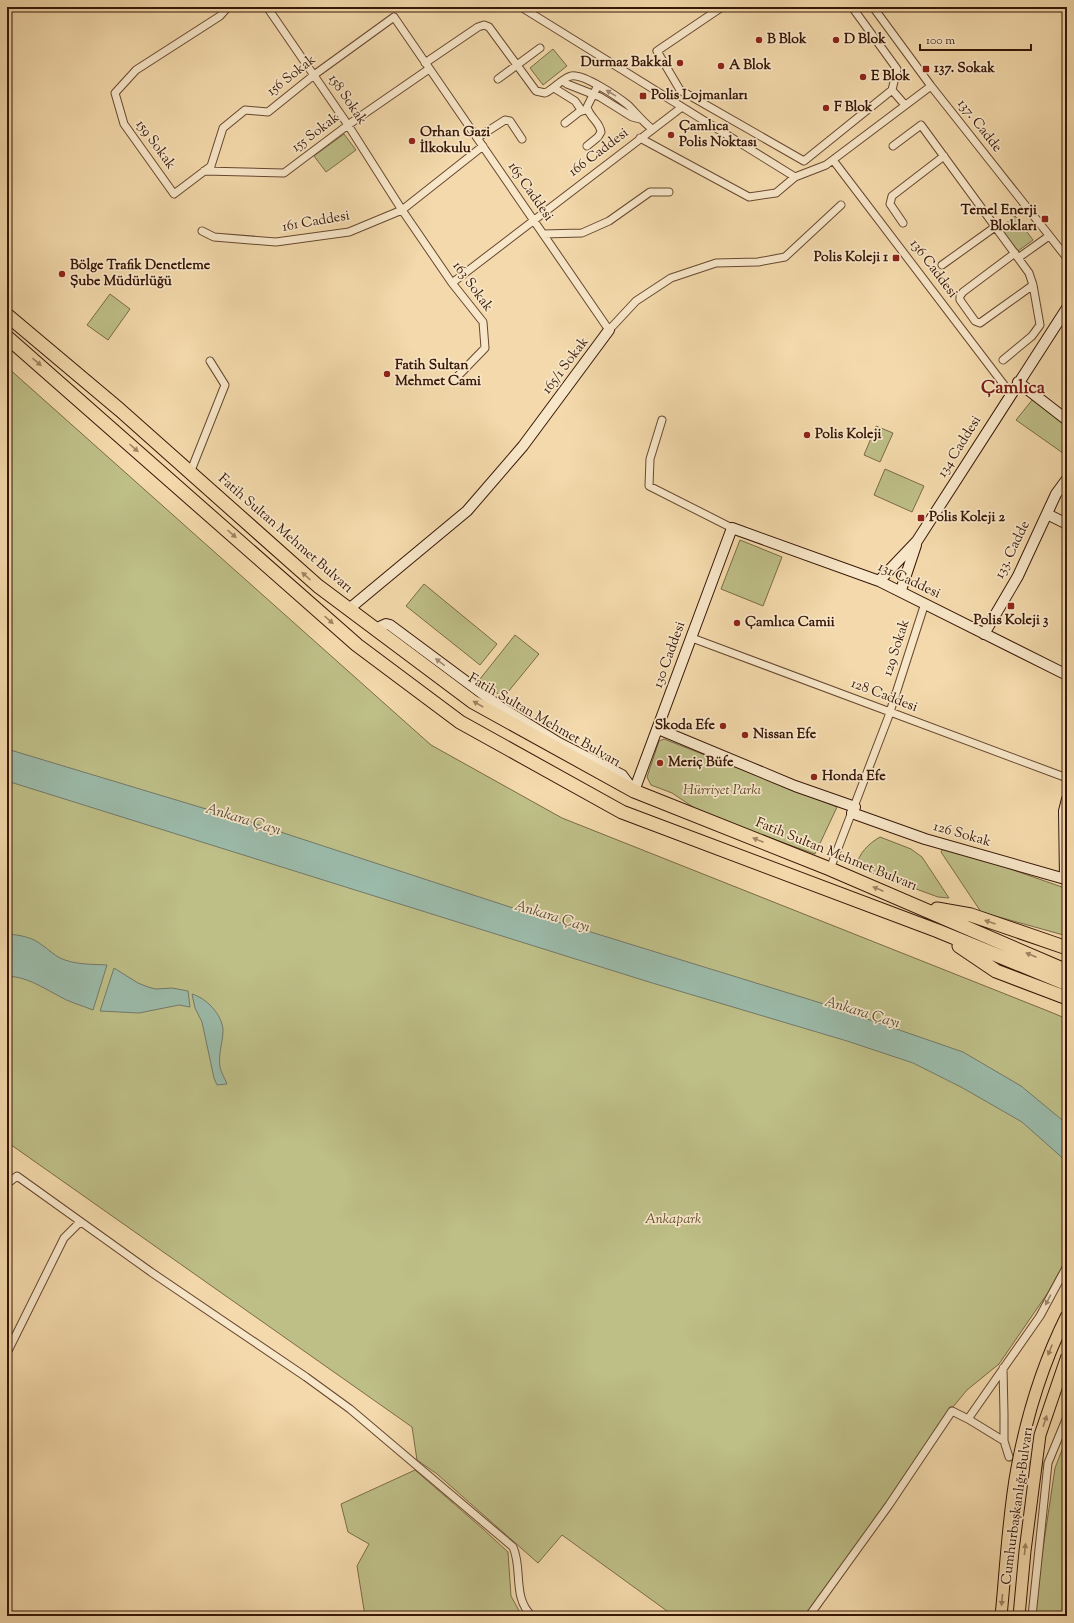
<svg xmlns="http://www.w3.org/2000/svg" width="1074" height="1623" font-family="'Sorts Mill Goudy',serif">
<style>
.green{fill:#bebe87;stroke:#7b6a47}
.water{fill:#9bbaa9;stroke:#737968}
.lines{fill:none;stroke-linecap:round;stroke-linejoin:round}
.street-tunnel{stroke:#ceb28a;stroke-width:7;stroke-dasharray:7 3.5;stroke-linecap:butt}
.street-casing{stroke:#674830;stroke-width:9}
.secondary-casing{stroke:#381707;stroke-width:12}
.highway-casing{stroke:#381707;stroke-width:15}
.street{stroke:#f7e6c8;stroke-width:7}
.secondary{stroke:#f7e6c8;stroke-width:10}
.highway{stroke:#f3d9ab;stroke-width:13}
.primary-bridge-casing{stroke:#381707;stroke-width:13;stroke-linecap:butt}
.primary-bridge{stroke:#f3d9ab;stroke-width:11}
.oneway{fill:#a18971}
.oneway2{fill:#9f8261}
.poi-dot{fill:#8f2418;stroke:#f7e6c8;stroke-width:1.5}
.labels{text-anchor:middle;dominant-baseline:central;stroke-width:3.5;stroke-linejoin:round;paint-order:stroke}
.poi-label{font-size:14px;font-weight:bold;fill:#381707;stroke:#f7e6c8;text-anchor:start}
.street-label{font-size:14px;fill:#381707;stroke:#f7e6c8}
.park-label{font-size:14px;font-style:italic;fill:#60492d;stroke:#f7e6c8}
.water-label{font-size:15px;font-style:italic;fill:#564838;stroke:#f7e6c8}
.district-label{font-size:18px;font-weight:bold;fill:#7a1f14;stroke:#f7e6c8}
</style>
<rect width="100%" height="100%" fill="#f3d9ab"/>
<filter id="stains"><feTurbulence type="fractalNoise" baseFrequency=".005" numOctaves="4"/><feColorMatrix values="0 0 0 0 .2 0 0 0 0 .09 0 0 0 0 .02 0 0 0 .5 -.17"/></filter>
<radialGradient id="worn" r=".72"><stop offset=".6" stop-color="#630" stop-opacity="0"/><stop offset="1" stop-color="#630" stop-opacity=".3"/></radialGradient>
<path class="green" d="M553,49l14,17 -24,19 -13,-17z
M344,134l12,16 -30,22 -12,-16z
M1015,216l18,24 -15,11 -18,-23z
M110,294l20,15 -22,31 -21,-15z
M7,367l424,378 131,73 491,195 14,6v239l-20,36 -48,70 -32,26 -28,34 -128,192h-137l-112,-81 -24,28 -101,-89 -20,-14 -5,-33 -405,-285z
M1033,399l34,23v34l-51,-36z
M876,426l17,7 -13,29 -16,-7z
M885,469l39,17 -12,26 -38,-17z
M740,540l42,17 -19,49 -42,-17z
M424,584l73,60 -17,21 -74,-59z
M515,635l24,19 -36,44 -23,-19z
M664,739l173,68 -22,47 -110,-39 -33,-22 -21,-8 -4,-8 12,-36z
M880,837l31,12 11,8 27,41 -11,-1 -82,-30c3,-14 12,-23 24,-30z
M944,846l118,41 5,8v41l-86,-24 -40,-60z
M1067,1437v179h-34l22,-148z
M415,1470l68,59 25,23 3,44 11,20h-157l-8,-50 12,-22 -21,-12 -7,-28z"/>
<path class="water" d="M7,749l249,75 257,84 311,96 139,48 58,34 46,38v38l-45,-40 -61,-35 -48,-24 -66,-22 -198,-59 -642,-201z
M7,934c13,1 25,3 35,11 6,4 12,10 18,13 15,7 31,6 47,7l-14,45c-12,-5 -25,-8 -36,-15 -17,-9 -30,-18 -50,-19z
M114,968l24,15 10,4 8,2 16,-1 16,3 2,16 -11,-2 -40,8 -39,-2z
M192,994c14,4 30,20 31,36 0,12 -5,24 -3,37 1,6 5,11 7,17l-10,1 -3,-7 -12,-56 -7,-14z"/>
<g class="lines">
<path class="street-tunnel" d="M1009,1457l8,5 22,5 9,-4"/>
<g class="street-casing">
<path id="street" d="M228,7l-8,9 -84,54 -21,23 9,31 50,70 37,-28 12,-38 22,-18 23,2 46,-37 80,-58 215,313 27,-29 35,-23 45,-15 42,-1 27,-5 56,-52
M267,7l81,118 54,85 50,73 31,39 2,26 -30,31
M521,7l274,170 31,-12 105,-79
M722,7l-65,44 23,39 124,71 88,-71 5,-21 -45,-62
M873,7l58,79 136,172
M425,63l53,-36 6,-2 5,2 47,64 9,2c9,-4 16,-14 26,-17 12,-3 47,21 57,29 8,8 15,17 24,24
M498,79l42,-31
M563,81l4,3 33,13 32,20 8,2
M554,88l21,13 7,10
M892,90l13,15
M565,123l14,-11 7,-2
M477,138l28,-18 5,1 12,18
M640,138l109,59 27,-4 19,-16
M587,146l11,-9 3,-5c-1,-10 -12,-15 -14,-25l9,-18
M893,146l28,-21 108,148 4,12 7,40 -8,11 -29,24
M833,160l178,234
M204,171l80,2 64,-48 81,-56
M903,223l-13,-19 2,-8 52,-40
M202,231l12,6 62,5 73,-10 53,-22 81,-64
M543,234l39,-1 27,-12 41,-29h19
M1015,253l-52,39 -3,4v4l15,21 5,2 53,-38
M1018,258l31,-22
M942,265l53,-38
M452,283l230,-176
M662,420l-12,39 -1,27 83,42
M190,473l35,-88 -15,-24
M692,638l375,140
M830,869l58,-151 37,-115
M7,1184l10,-8 134,96 155,105 44,32 163,138c10,22 -1,51 19,69
M7,1353l57,-115 16,-16
M1003,1368l1,46v27l5,16
M968,1419l72,-103 27,-50
M809,1616l80,-111 63,-94 16,8 36,22
M1032,1616l16,-153 19,-46"/>
</g>
<g class="secondary-casing">
<path id="secondary" d="M1018,382l49,38
M1047,514l20,10
M879,581l38,-40 150,-233
M901,590l15,-45
M349,609l118,-98 56,-65 86,-116
M375,629l11,-5 4,1 109,81 60,37 63,32 11,15
M984,634l34,-58 38,-82 11,-15
M658,729l137,57 60,21
M634,791l98,-263 147,53 188,94
M1067,799l-3,12 1,68 2,3
M852,813l73,26 140,40"/>
</g>
<g class="highway-casing">
<path id="highway" d="M7,315l113,95 198,176 155,116 161,89 196,78 237,102
M7,337l350,308 103,77 162,90 316,119 129,53
M937,909l34,6 96,33
M959,946l37,25 71,27"/>
</g>
<use href="#street" class="street"/>
<use href="#secondary" class="secondary"/>
<use href="#highway" class="highway"/>
<g class="primary-bridge-casing">
<path id="primary-bridge" d="M1001,1616c5,-49 7,-100 16,-148 10,-54 26,-105 50,-153
M1019,1616l6,-65 15,-116 27,-79"/>
</g>
<use href="#primary-bridge" class="primary-bridge"/>
</g>
<defs><path id="oneway-solid" d="M-6-.8H1V-3.2L6.5 0L1 3.2V.8H-6Z"/></defs>
<g class="oneway">
<use href="#oneway-solid" transform="translate(611 93) rotate(-149)"/>
<use href="#oneway-solid" transform="translate(440 662) rotate(-143)"/>
<use href="#oneway-solid" transform="translate(1048 1300) rotate(118)"/>
</g>
<g class="oneway2">
<use href="#oneway-solid" transform="translate(37 362) rotate(41)"/>
<use href="#oneway-solid" transform="translate(134 448) rotate(42)"/>
<use href="#oneway-solid" transform="translate(232 534) rotate(42)"/>
<use href="#oneway-solid" transform="translate(306 576) rotate(-138)"/>
<use href="#oneway-solid" transform="translate(329 620) rotate(42)"/>
<use href="#oneway-solid" transform="translate(478 704) rotate(-150)"/>
<use href="#oneway-solid" transform="translate(758 840) rotate(-158)"/>
<use href="#oneway-solid" transform="translate(878 889) rotate(-157)"/>
<use href="#oneway-solid" transform="translate(990 922) rotate(-161)"/>
<use href="#oneway-solid" transform="translate(1031 955) rotate(-157)"/>
<use href="#oneway-solid" transform="translate(1050 1350) rotate(112)"/>
<use href="#oneway-solid" transform="translate(1045 1421) rotate(-71)"/>
<use href="#oneway-solid" transform="translate(1025 1549) rotate(-84)"/>
<use href="#oneway-solid" transform="translate(1002 1600) rotate(95)"/>
</g>
<g class="poi-dot">
<circle cx="759" cy="40" r="4"/>
<circle cx="836" cy="40" r="4"/>
<circle cx="680" cy="63" r="4"/>
<circle cx="721" cy="66" r="4"/>
<rect x="922" y="65" width="8" height="8" rx="2"/>
<circle cx="863" cy="77" r="4"/>
<rect x="639" y="92" width="8" height="8" rx="2"/>
<circle cx="826" cy="108" r="4"/>
<circle cx="671" cy="135" r="4"/>
<circle cx="412" cy="141" r="4"/>
<rect x="1041" y="215" width="8" height="8" rx="2"/>
<rect x="892" y="254" width="8" height="8" rx="2"/>
<circle cx="62" cy="274" r="4"/>
<circle cx="387" cy="374" r="4"/>
<circle cx="807" cy="435" r="4"/>
<rect x="917" y="514" width="8" height="8" rx="2"/>
<rect x="1007" y="602" width="8" height="8" rx="2"/>
<circle cx="737" cy="623" r="4"/>
<circle cx="723" cy="726" r="4"/>
<circle cx="745" cy="735" r="4"/>
<circle cx="660" cy="763" r="4"/>
<circle cx="814" cy="777" r="4"/>
</g>
<g class="labels">
<g class="poi-label">
<text x="767" y="40">B Blok</text>
<text x="844" y="40">D Blok</text>
<text x="672" y="63" text-anchor="end">Durmaz Bakkal</text>
<text x="729" y="66">A Blok</text>
<text x="934" y="69">137. Sokak</text>
<text x="871" y="77">E Blok</text>
<text x="651" y="96">Polis Lojmanları</text>
<text x="834" y="108">F Blok</text>
<text x="679" y="127">Çamlıca<tspan x="679" dy="16">Polis Noktası</tspan></text>
<text x="420" y="133">Orhan Gazi<tspan x="420" dy="16">İlkokulu</tspan></text>
<text x="1037" y="211" text-anchor="end">Temel Enerji<tspan x="1037" dy="16">Blokları</tspan></text>
<text x="888" y="258" text-anchor="end">Polis Koleji 1</text>
<text x="70" y="266">Bölge Trafik Denetleme<tspan x="70" dy="16">Şube Müdürlüğü</tspan></text>
<text x="395" y="366">Fatih Sultan<tspan x="395" dy="16">Mehmet Cami</tspan></text>
<text x="815" y="435">Polis Koleji</text>
<text x="929" y="518">Polis Koleji 2</text>
<text x="1011" y="621" text-anchor="middle">Polis Koleji 3</text>
<text x="745" y="623">Çamlıca Camii</text>
<text x="715" y="726" text-anchor="end">Skoda Efe</text>
<text x="753" y="735">Nissan Efe</text>
<text x="668" y="763">Meriç Büfe</text>
<text x="822" y="777">Honda Efe</text>
</g>
<g class="street-label">
<text transform="translate(292 76) rotate(-38)">156 Sokak</text>
<text transform="translate(347 100) rotate(56)">158 Sokak</text>
<text transform="translate(979 126) rotate(52)">137. Cadde</text>
<text transform="translate(316 133) rotate(-37)">155 Sokak</text>
<text transform="translate(155 145) rotate(54)">159 Sokak</text>
<text transform="translate(599 153) rotate(-37)">166 Caddesi</text>
<text transform="translate(530 192) rotate(55)">165 Caddesi</text>
<text transform="translate(316 222) rotate(-10)">161 Caddesi</text>
<text transform="translate(933 269) rotate(53)">136 Caddesi</text>
<text transform="translate(472 287) rotate(54)">163 Sokak</text>
<text transform="translate(566 366) rotate(-53)">165/1 Sokak</text>
<text transform="translate(960 447) rotate(-58)">134 Caddesi</text>
<text transform="translate(285 534) rotate(41)">Fatih Sultan Mehmet Bulvarı</text>
<text transform="translate(1013 550) rotate(-64)">133. Cadde</text>
<text transform="translate(909 581) rotate(25)">131 Caddesi</text>
<text transform="translate(897 648) rotate(-72)">129 Sokak</text>
<text transform="translate(670 655) rotate(-70)">130 Caddesi</text>
<text transform="translate(884 696) rotate(21)">128 Caddesi</text>
<text transform="translate(544 721) rotate(30)">Fatih Sultan Mehmet Bulvarı</text>
<text transform="translate(962 835) rotate(16)">126 Sokak</text>
<text transform="translate(836 855) rotate(22)">Fatih Sultan Mehmet Bulvarı</text>
<text transform="translate(1018 1506) rotate(-82)">Cumhurbaşkanlığı Bulvarı</text>
</g>
<g class="park-label">
<text x="722" y="791">Hürriyet Parkı</text>
<text x="673" y="1220">Ankapark</text>
</g>
<g class="water-label">
<text transform="translate(243 820) rotate(17)">Ankara Çayı</text>
<text transform="translate(552 917) rotate(17)">Ankara Çayı</text>
<text transform="translate(862 1013) rotate(17)">Ankara Çayı</text>
</g>
<g class="district-label">
<text x="1013" y="389">Çamlıca</text>
</g>
</g>
<rect width="1074" height="1623" fill="none" stroke="#f3d9ab" stroke-width="24"/>
<rect x="8" y="8" width="1058" height="1607" fill="none" stroke="#381707" stroke-width="2"/>
<rect x="12" y="12" width="1050" height="1599" fill="none" stroke="#381707"/>
<path d="M920 44v6h111v-6" fill="none" stroke="#381707" stroke-width="2"/>
<text x="926" y="44" font-size="12" fill="#381707" stroke="#f7e6c8" stroke-width="3" paint-order="stroke">100 m</text>
<rect width="100%" height="100%" filter="url(#stains)"/>
<rect width="100%" height="100%" fill="url(#worn)"/>
</svg>
